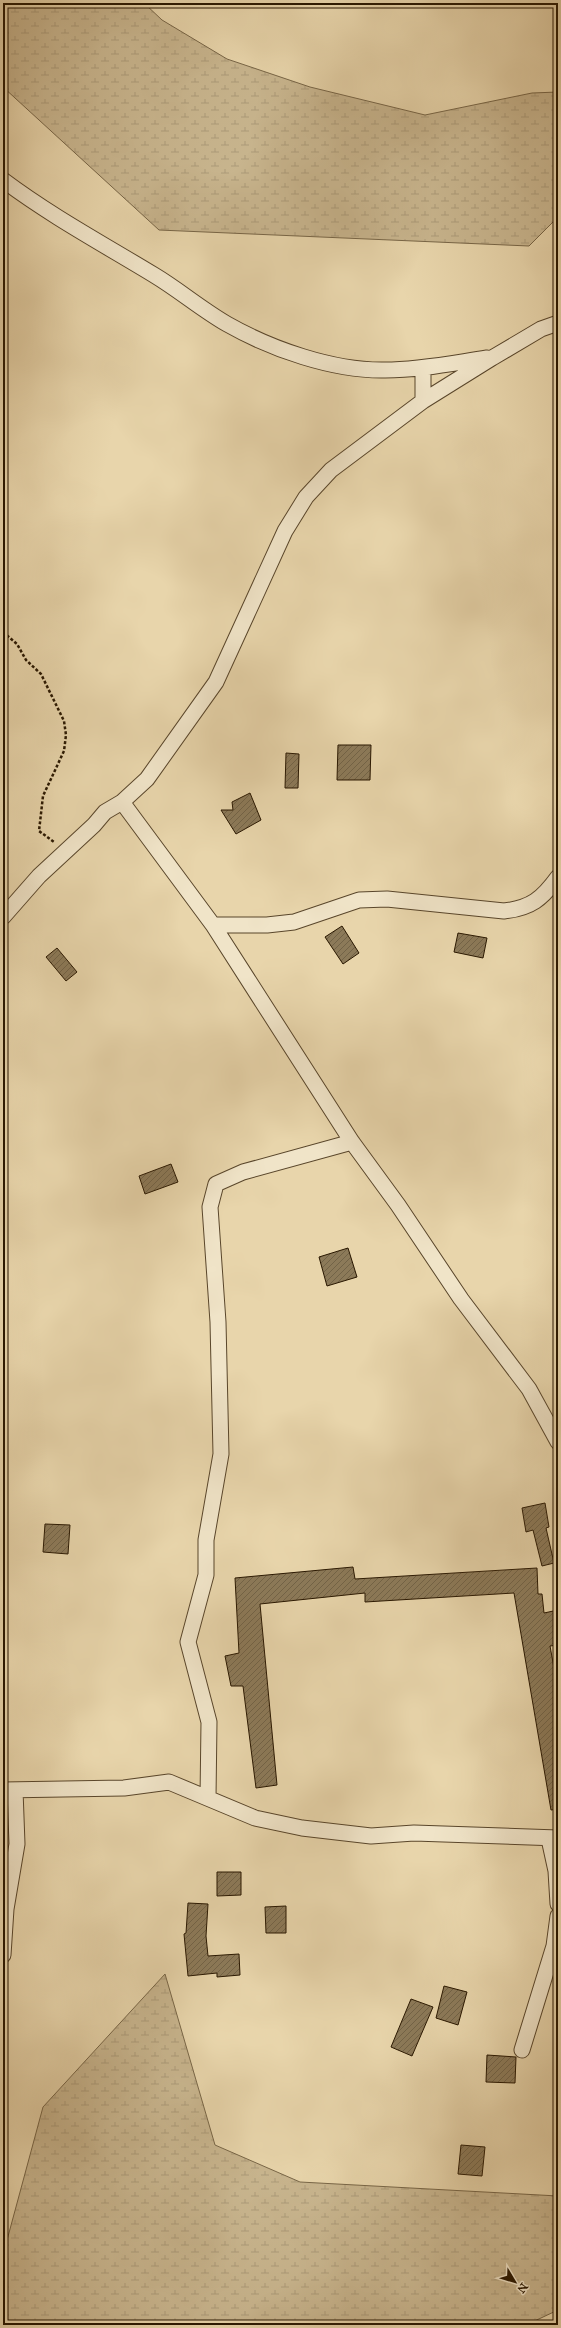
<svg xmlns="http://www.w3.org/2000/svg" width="561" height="2328" font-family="'IM FELL Great Primer',serif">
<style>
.wetland{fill:url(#wetland-marsh);stroke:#786647}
.building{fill:url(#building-hatch);stroke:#291700}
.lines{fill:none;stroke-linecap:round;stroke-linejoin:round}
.minor-casing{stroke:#59462b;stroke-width:17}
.path{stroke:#291700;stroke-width:2.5;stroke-dasharray:3 2;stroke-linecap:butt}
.minor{stroke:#f0e4c8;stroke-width:15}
</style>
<defs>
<pattern id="wetland-marsh" width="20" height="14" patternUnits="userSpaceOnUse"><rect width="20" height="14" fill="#c8b58e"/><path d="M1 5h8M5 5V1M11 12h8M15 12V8" fill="none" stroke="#ac9b79"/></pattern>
<pattern id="building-hatch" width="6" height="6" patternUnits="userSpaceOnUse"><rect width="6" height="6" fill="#8c7a59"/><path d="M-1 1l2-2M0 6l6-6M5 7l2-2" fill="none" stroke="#726347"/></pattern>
</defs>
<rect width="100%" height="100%" fill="#e8d5ab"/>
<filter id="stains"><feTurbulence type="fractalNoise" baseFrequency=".005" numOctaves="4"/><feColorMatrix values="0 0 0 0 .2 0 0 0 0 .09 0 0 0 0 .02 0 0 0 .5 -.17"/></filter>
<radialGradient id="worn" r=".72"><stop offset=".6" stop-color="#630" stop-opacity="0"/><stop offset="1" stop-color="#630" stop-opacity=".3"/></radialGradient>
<path class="wetland" d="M3,3h141l18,17 65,39 83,28 115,28 107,-22 26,-1v125l-29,29 -370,-16 -156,-143z
M165,1974l50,171 85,37 258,14v114l-32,15h-523v-70l40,-148z"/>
<path class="building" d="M338,745h33l-1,35h-33z
M286,753l13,1 -1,34h-13z
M250,793l11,27 -25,14 -15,-24h12l-1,-8z
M342,926l17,27 -16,11 -18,-27z
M458,933l29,5 -4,20 -29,-6z
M57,948l20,24 -11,9 -20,-24z
M171,1164l7,18 -33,12 -6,-18z
M348,1248l9,29 -30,9 -8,-29z
M545,1503l4,24 -3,1 8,35 -12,3 -9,-36 -7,2 -4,-24z
M45,1524l25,1 -2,29 -25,-2z
M353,1567l2,12 182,-11 1,26h4l2,19 14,-3v35l-8,1 8,44v119l-7,1 -37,-217 -149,9v-9l-105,11 17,181 -21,3 -13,-102h-12l-6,-30 14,-3 -4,-75z
M217,1872h24v23l-24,1z
M188,1903l20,1 -2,32 2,20 31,-2 1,21 -23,2v-4l-29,3 -4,-42 2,-1z
M286,1906v27h-20l-1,-26z
M444,1986l23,6 -9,33 -22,-7z
M411,1999l22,8 -21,49 -21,-9z
M487,2055l29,2 -1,26 -29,-1z
M461,2145l24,2 -3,29 -24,-2z"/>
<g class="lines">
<g class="minor-casing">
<path id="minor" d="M3,180c48,36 100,64 151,95 25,15 47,34 73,49 44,25 106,47 158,46 34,0 68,-7 102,-12
M423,368v33
M122,802l91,123 139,217 46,63 63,94 68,90 29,53
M3,917l36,-41 55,-51 11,-13 17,-10 25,-23 69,-97 69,-151 21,-34 25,-27 92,-69 69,-43 49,-29 17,-6
M213,925h54l27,-3 65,-22 28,-1 117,12c27,-3 38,-12 54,-34
M3,1790l121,-2 45,-6 86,36 47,10 69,8 43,-3 144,5
M208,1798l1,-76 -21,-80 18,-67v-35l15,-86 -3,-132 -8,-115 6,-23 27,-12 109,-30
M549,1839l7,32 2,33
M3,1955l3,-46 11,-65 -2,-54
M522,2050l32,-104 4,-30"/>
</g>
<path class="path" d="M3,632l14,12 9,16 15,14 23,47 2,14 -2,16 -21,45 -4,35 15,11"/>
<use href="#minor" class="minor"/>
</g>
<rect width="561" height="2328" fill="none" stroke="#e8d5ab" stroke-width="16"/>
<rect x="4" y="4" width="553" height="2320" fill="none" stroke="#291700" stroke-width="2"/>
<rect x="8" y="8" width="545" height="2312" fill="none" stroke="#291700"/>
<g transform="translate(515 2282) rotate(128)" stroke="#f0e4c8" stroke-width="3" paint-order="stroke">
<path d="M0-3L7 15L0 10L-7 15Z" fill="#291700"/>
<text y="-6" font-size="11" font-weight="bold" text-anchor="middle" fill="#291700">N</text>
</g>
<rect width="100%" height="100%" filter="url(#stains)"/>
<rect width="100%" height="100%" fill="url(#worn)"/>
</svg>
